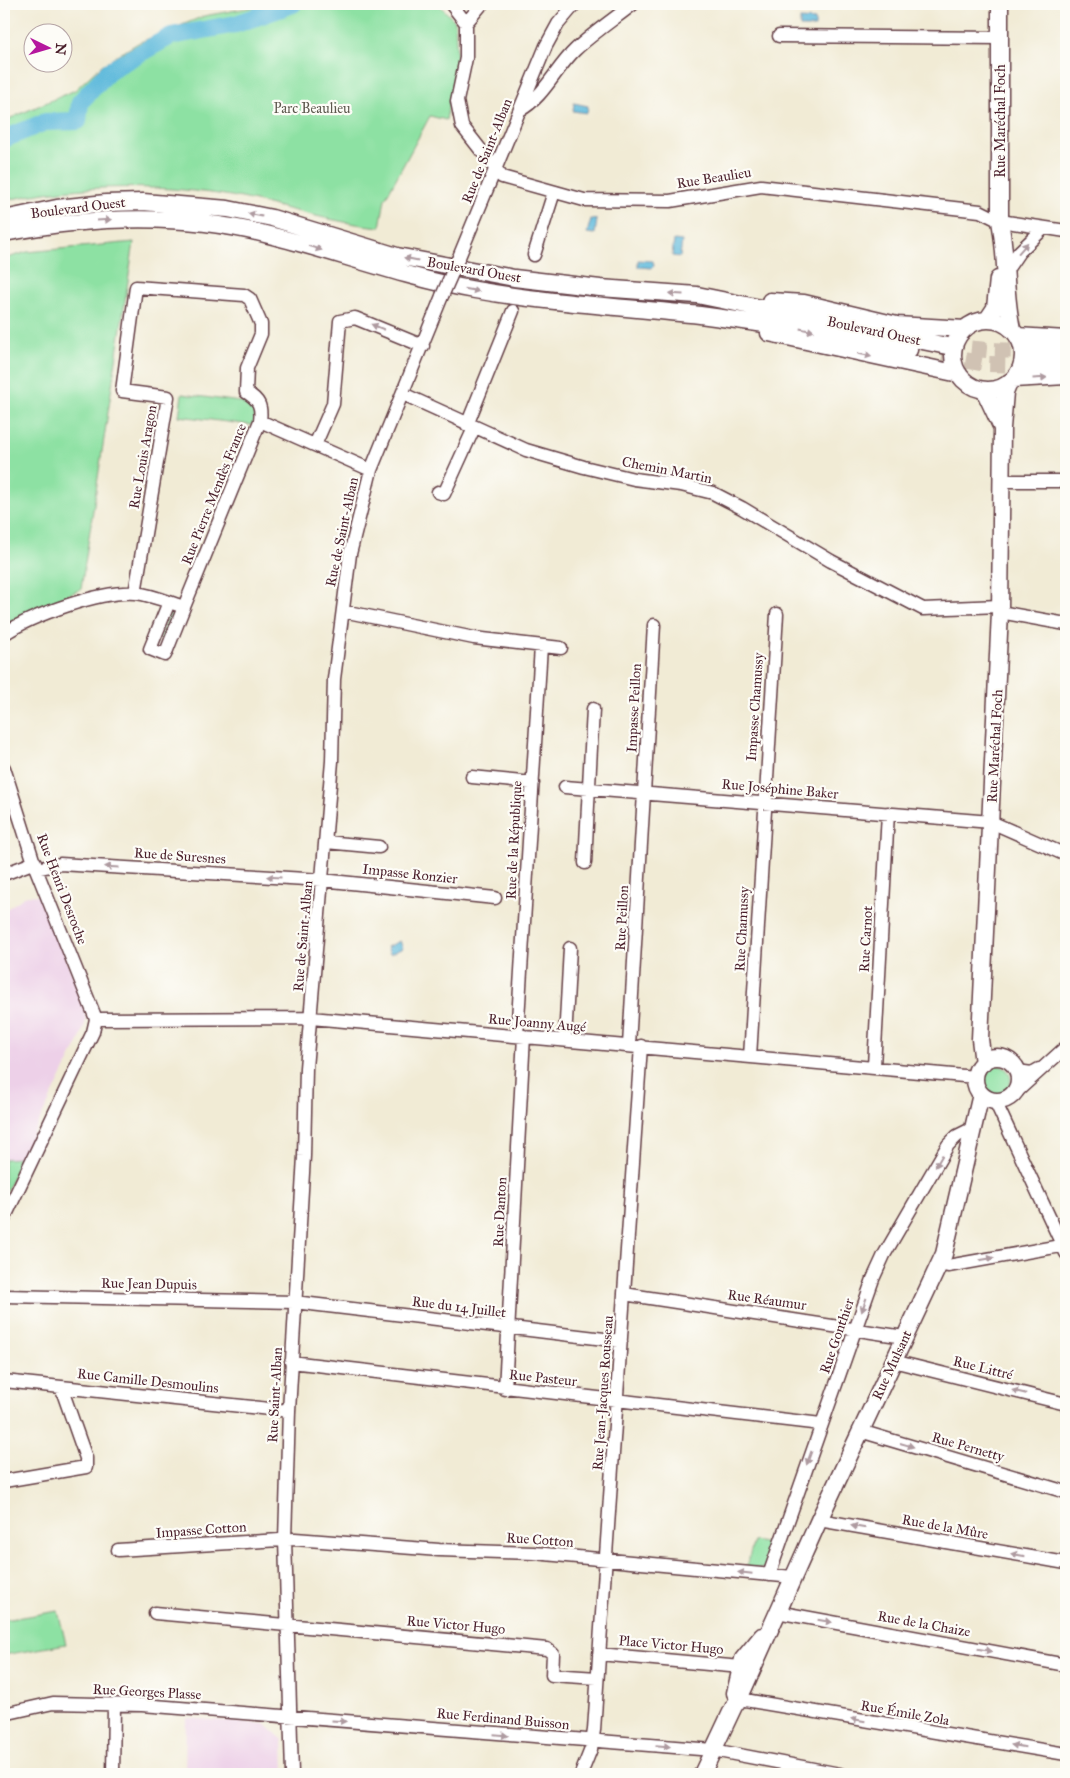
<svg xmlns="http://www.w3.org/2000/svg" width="1070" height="1778" font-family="'IM FELL Great Primer',serif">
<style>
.built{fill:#edd0e8}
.green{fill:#8de1a3;stroke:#6c8067}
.water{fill:#5db9db;stroke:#546c83}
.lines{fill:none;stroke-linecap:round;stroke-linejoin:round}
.river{stroke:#5db9db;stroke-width:18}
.major-tunnel{stroke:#d0c2b3;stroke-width:16;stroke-dasharray:16 8;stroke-linecap:butt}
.minor-casing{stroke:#633e44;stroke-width:15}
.major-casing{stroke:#633e44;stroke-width:19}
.minor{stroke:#fff;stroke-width:12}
.major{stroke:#fff;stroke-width:16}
.minor-bridge-casing{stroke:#633e44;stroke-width:15;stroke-linecap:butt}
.minor-bridge{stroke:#fff;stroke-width:12}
.oneway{fill:#ae9aa0}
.labels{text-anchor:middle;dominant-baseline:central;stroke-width:4.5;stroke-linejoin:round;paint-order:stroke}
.park-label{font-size:14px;fill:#5e594f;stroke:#fdfcf7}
.street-label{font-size:14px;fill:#4a1f2b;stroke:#fdfcf7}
</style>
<rect width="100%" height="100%" fill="#fdfcf7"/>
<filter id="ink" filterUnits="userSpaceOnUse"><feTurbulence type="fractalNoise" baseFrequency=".02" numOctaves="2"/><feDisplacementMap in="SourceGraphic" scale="10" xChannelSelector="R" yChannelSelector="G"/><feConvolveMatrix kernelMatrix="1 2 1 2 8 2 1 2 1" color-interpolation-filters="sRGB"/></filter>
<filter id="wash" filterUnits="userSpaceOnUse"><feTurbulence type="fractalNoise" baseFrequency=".0096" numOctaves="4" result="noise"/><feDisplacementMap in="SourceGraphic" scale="20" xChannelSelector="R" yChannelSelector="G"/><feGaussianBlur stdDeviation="1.12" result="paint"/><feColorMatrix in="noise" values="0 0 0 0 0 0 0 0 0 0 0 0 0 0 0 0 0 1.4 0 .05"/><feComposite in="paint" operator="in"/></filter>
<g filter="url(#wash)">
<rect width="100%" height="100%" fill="#f1ebd5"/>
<path class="built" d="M27,895l15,1 39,101 5,23 -6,19 -59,119 -17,1v-248z
M186,1718l79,6 18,16 1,34h-99z"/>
<path class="green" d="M269,4h169l17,17 2,39 -11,60 -16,-4 -45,83 -5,28c-47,-4 -92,-19 -138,-29 -73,-14 -166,-15 -238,3v-80l71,-31 27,-25 36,-22 66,-27z
M134,242l-53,347 -77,36v-366l23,-7z
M182,394l66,9 7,2v18l-4,2 -72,-9z
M170,609l8,4 -11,28 -8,-3z
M981 1080a15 15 0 1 1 30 0a15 15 0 1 1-30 0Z
M21,1158l-17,39v-38z
M754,1541l20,4 -8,22 -4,2 -16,-2z
M58,1611l8,33 -62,11v-35z
M4,1771l64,3h-64z"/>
<path class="water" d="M800,19l15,1v7h-15z
M574,103l14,3 -1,7 -14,-2z
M591,219l6,1 -2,14 -8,-1z
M674,240l8,1 -2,16 -8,-1z
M638,260l15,1 1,5 -2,2 -14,-1z
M400,941l3,7 -13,6 -3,-7z"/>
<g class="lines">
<path class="river" d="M4,139l41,-17 33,-1 2,-19 30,-32 61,-34 65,-12 57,-20"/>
</g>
</g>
<g filter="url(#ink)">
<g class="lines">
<path class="major-tunnel" d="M947,346l40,4 47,1
M942,356l44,8 48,1"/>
<g class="minor-casing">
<path id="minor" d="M451,4l15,19v35l-9,43 5,25 40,51 82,23 86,1 91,-15 219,25 20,10 66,10
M466,23l16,-19
M779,36l221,2
M520,110c23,-12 36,-42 55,-60 18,-17 39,-31 58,-46
M534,255l20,-63
M459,257l87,-211 12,-22 17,-20
M1006,271l13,-19 25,-24
M403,394l123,56 58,17 50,12 47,6 32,8 29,15 89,53 92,48 77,-3
M467,425l46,-114
M315,445l18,-41 7,-83 15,-3 68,28
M1002,481h64
M438,492l6,2 30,-66
M135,593l33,-196 -46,-6 14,-104 108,8 6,4 11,25v10l-14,34 -1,24c13,8 16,14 14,29
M169,602l-19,47 15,6 19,-48
M343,611l131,27 87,10
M1000,612l66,12
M4,634c28,-19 98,-44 132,-41 16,2 32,9 48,14l76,-186 111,49
M4,768l32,101 60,150
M472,777l61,6
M565,787l426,35 75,33
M326,842l53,5
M585,863l8,-154
M36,869l24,-5 262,16 173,18
M4,874l31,-12
M96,1019l215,-1 664,59
M517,1036l24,-390
M565,1040l5,-92
M629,1045l25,-420
M750,1057l27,-443
M874,1066l14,-253
M1017,1071l15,2 7,-4
M1014,1094l52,-47
M995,1101l71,152
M4,1219l89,-187 3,-13
M939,1264l9,2 118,-21
M624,1294l280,43
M4,1296l290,6 327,39
M893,1361l173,43
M291,1362l530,62
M4,1381l285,30
M505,1389l19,-353
M860,1431l206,61
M4,1481l82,-14v-9l-25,-71
M819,1520l247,43
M118,1550l177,-11 144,11 95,3 259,24
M769,1575l104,-296 11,-24 64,-110 9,-9 16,-8
M777,1612l289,53
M155,1613l392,36 6,5 -1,21 45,3
M599,1654l142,13
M739,1699l327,55
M4,1714l49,-11 89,2 571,45 127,24
M113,1774l1,-69
M292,1774l-7,-235 4,-128 15,-255 2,-88 26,-307 2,-82 16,-125 21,-84 71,-174
M581,1774l10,-25 3,-19 47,-684"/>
</g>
<g class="major-casing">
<path id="major" d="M1000,4v217c7,36 4,72 12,108
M4,219l53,-11 49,-5 37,-1 85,7 44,9 125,38 117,22 86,10 97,7 250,51
M4,233c88,-17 177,-21 265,2 69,17 136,43 206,55 74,13 149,17 225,25 70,9 140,21 209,35
M770,301l34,2 93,22 68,4
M987,320l8,-12 3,-29
M953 355a35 35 0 1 1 70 0a35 35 0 1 1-70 0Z
M769,333l190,41
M1017,336l49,3
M1034,351l32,-1
M1034,365l32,-1
M1013,379l53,-3
M984,390l17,36
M975 1079a22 22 0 1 1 44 0a22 22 0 1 1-44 0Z
M983,1063l-3,-24 20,-427 2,-184 3,-36 4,-10
M735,1693l8,-34 19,-23
M702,1774l32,-68 5,-7 80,-179 125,-266 37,-160"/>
</g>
<use href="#minor" class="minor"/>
<use href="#major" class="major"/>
<g class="minor-bridge-casing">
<path id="minor-bridge" d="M442,296l17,-39"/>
</g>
<use href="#minor-bridge" class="minor-bridge"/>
</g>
<defs><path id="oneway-solid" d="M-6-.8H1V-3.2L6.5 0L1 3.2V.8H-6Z" transform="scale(1.25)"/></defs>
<g class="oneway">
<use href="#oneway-solid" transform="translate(255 215) rotate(-168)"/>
<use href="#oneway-solid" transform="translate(104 220) rotate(-4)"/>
<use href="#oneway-solid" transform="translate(315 248) rotate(17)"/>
<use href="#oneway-solid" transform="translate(1023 248) rotate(-49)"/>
<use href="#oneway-solid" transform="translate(411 259) rotate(-169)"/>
<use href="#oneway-solid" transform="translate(472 290) rotate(10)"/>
<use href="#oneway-solid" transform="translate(676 294) rotate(-176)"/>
<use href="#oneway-solid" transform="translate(378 327) rotate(-158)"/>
<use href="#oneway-solid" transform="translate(807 330) rotate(11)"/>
<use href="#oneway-solid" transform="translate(865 355) rotate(12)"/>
<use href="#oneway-solid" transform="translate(1040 378) rotate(-3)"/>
<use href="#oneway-solid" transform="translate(112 867) rotate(-176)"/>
<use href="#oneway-solid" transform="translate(274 877) rotate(-176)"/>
<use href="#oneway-solid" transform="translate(939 1161) rotate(120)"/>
<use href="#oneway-solid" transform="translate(987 1259) rotate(-10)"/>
<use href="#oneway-solid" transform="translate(864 1305) rotate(109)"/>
<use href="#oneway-solid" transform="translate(1019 1392) rotate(-166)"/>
<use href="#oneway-solid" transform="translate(907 1445) rotate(16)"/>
<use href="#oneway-solid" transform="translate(809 1458) rotate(110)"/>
<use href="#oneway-solid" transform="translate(858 1527) rotate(-170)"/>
<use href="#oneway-solid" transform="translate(1018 1555) rotate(-170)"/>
<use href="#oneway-solid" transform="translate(745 1573) rotate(-174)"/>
<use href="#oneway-solid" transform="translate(825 1621) rotate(10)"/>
<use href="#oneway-solid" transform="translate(985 1650) rotate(10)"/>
<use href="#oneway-solid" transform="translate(858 1720) rotate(-170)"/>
<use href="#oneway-solid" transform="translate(339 1721) rotate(4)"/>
<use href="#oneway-solid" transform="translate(501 1735) rotate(5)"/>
<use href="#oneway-solid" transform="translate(663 1746) rotate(5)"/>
<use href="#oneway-solid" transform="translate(1018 1746) rotate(-171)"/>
</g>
</g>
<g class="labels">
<g class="park-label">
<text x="312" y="108">Parc Beaulieu</text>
</g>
<g class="street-label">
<text transform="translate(1000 121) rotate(-90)">Rue Maréchal Foch</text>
<text transform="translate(487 151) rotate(-68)">Rue de Saint-Alban</text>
<text transform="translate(714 178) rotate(-9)">Rue Beaulieu</text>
<text transform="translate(78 208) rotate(-7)">Boulevard Ouest</text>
<text transform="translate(474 270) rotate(10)">Boulevard Ouest</text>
<text transform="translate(874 331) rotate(12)">Boulevard Ouest</text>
<text transform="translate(143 457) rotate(-80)">Rue Louis Aragon</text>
<text transform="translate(667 470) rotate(11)">Chemin Martin</text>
<text transform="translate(214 494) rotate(-68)">Rue Pierre Mendès France</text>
<text transform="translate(342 532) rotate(-78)">Rue de Saint-Alban</text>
<text transform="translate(755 707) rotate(-86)">Impasse Chamussy</text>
<text transform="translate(634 708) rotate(-87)">Impasse Peillon</text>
<text transform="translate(995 746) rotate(-87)">Rue Maréchal Foch</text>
<text transform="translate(780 789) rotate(5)">Rue Joséphine Baker</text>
<text transform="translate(514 840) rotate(-87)">Rue de la République</text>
<text transform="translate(180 856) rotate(4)">Rue de Suresnes</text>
<text transform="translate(410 874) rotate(6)">Impasse Ronzier</text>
<text transform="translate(62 889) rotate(69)">Rue Henri Desroche</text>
<text transform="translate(622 918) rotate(-87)">Rue Peillon</text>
<text transform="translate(742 929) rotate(-87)">Rue Chamussy</text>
<text transform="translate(303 936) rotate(-85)">Rue de Saint-Alban</text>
<text transform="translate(866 939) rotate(-87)">Rue Carnot</text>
<text transform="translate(537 1023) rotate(5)">Rue Joanny Augé</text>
<text transform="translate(500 1212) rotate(-87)">Rue Danton</text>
<text transform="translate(149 1284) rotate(1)">Rue Jean Dupuis</text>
<text transform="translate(767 1300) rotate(8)">Rue Réaumur</text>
<text transform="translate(459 1307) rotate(7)">Rue du 14 Juillet</text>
<text transform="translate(837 1336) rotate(-71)">Rue Gonthier</text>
<text transform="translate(892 1365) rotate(-65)">Rue Mulsant</text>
<text transform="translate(983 1368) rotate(14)">Rue Littré</text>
<text transform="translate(543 1378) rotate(6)">Rue Pasteur</text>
<text transform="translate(148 1381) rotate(6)">Rue Camille Desmoulins</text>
<text transform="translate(603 1393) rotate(-86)">Rue Jean-Jacques Rousseau</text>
<text transform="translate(275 1395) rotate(-87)">Rue Saint-Alban</text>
<text transform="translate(968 1447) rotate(16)">Rue Pernetty</text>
<text transform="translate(945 1527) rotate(10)">Rue de la Mûre</text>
<text transform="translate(201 1530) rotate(-4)">Impasse Cotton</text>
<text transform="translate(540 1540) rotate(4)">Rue Cotton</text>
<text transform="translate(924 1624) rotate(10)">Rue de la Chaize</text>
<text transform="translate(456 1625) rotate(5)">Rue Victor Hugo</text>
<text transform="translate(671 1645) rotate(5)">Place Victor Hugo</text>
<text transform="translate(147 1692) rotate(3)">Rue Georges Plasse</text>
<text transform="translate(905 1713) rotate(10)">Rue Émile Zola</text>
<text transform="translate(503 1719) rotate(5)">Rue Ferdinand Buisson</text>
</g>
</g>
<rect width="1070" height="1778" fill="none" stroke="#fdfcf7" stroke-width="20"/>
<g transform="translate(48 48) rotate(95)"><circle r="24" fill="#fdfcf7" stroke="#b5a4a5"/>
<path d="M0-4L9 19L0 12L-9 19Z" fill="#b5179e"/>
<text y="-8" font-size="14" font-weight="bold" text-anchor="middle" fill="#4a1f2b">N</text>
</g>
</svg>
